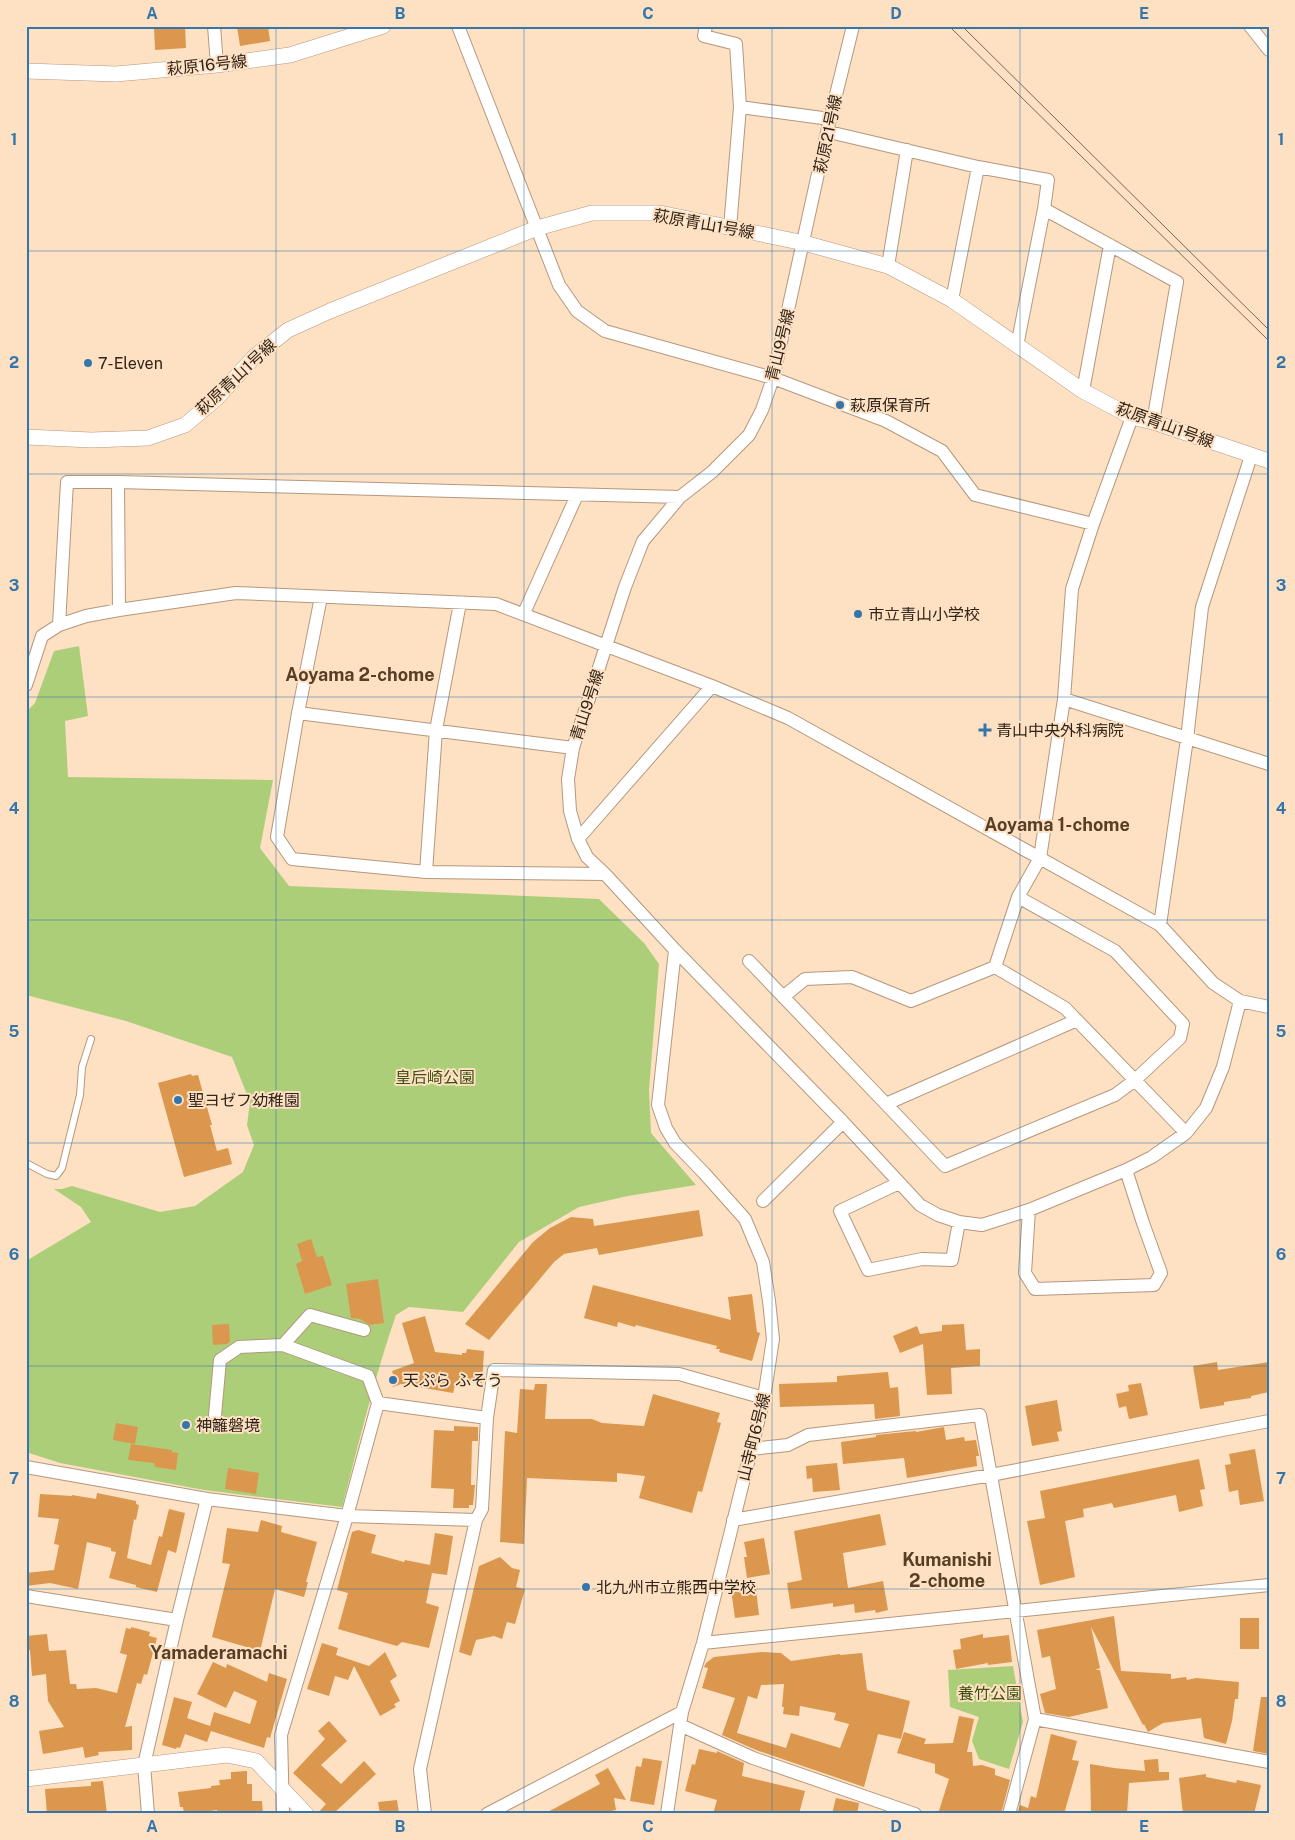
<svg xmlns="http://www.w3.org/2000/svg" width="1295" height="1840" font-family="'Public Sans','Noto Sans JP',sans-serif">
<style>
.green{fill:#adce78}
.building{fill:#da974d;fill-rule:evenodd}
.lines{fill:none;stroke-linecap:round;stroke-linejoin:round}
.service-casing{stroke:#b4987d;stroke-width:8}
.minor-casing{stroke:#b4987d;stroke-width:14}
.tertiary-casing{stroke:#b4987d;stroke-width:16}
.service{stroke:#fff;stroke-width:6}
.minor{stroke:#fff;stroke-width:12}
.tertiary{stroke:#fff;stroke-width:15}
.tram{stroke:#786655;stroke-width:1}
.grid{fill:none;stroke:#3476ac;stroke-width:1;stroke-opacity:0.55}
.poi-dot{fill:#3476ac;stroke:#fee0c3;stroke-width:2}
.labels{text-anchor:middle;dominant-baseline:central;stroke-width:4;stroke-linejoin:round;paint-order:stroke}
.street-label{font-size:16px;fill:#30251a;stroke:#fee0c3}
.poi-label{font-size:16px;fill:#30251a;stroke:#fee0c3;text-anchor:start}
.park-label{font-size:16px;fill:#3c5113;stroke:#fee0c3}
.neighbourhood-label{font-size:18px;font-weight:bold;fill:#573f26;stroke:#fee0c3}
.neatline{fill:none;stroke:#3476ac;stroke-width:2}
.grid-label{font-size:16px;text-anchor:middle;font-weight:bold;fill:#3476ac}
</style>
<rect width="100%" height="100%" fill="#fee0c3"/>
<path class="green" d="M79,646l9,70 -23,5 3,56 205,3 -13,68 29,38 310,13 45,44 15,21 -10,126 2,43 45,52 -68,11 -49,11 -60,35 -56,70 -54,-5 -13,8c-22,63 -37,128 -54,192l-138,-17 -144,-27 -34,-11v-191l65,-39 -10,-15 -27,-18h8l10,-3 88,26 35,-6 48,-34 11,-27 -7,-20 3,-23 -18,-45 -106,-36 -100,-26v-283l9,-9 19,-52z
M1013,1666l10,56 -14,47 -30,-10 -7,-18 7,-24 -29,-10 -2,-37z"/>
<path class="building" d="M154,26h31l1,22 -31,2z
M237,26h31l2,15 -30,5z
M191,1074l1,2 6,-1 14,50h-2l7,26 11,-3 4,16 -48,13 -26,-94z
M699,1210l4,26 -104,19 -2,-7 -33,6 -10,8 -65,78 -24,-16 68,-82 17,-14 21,-11 22,2 1,7z
M311,1239l6,18 6,-1 9,29 -27,9 -9,-30 6,-3 -5,-17z
M378,1279l6,44 -14,2 -10,-6 -9,-1 -5,-34z
M593,1285l138,35 -3,-23 24,-3 5,38 3,1 -8,28 -33,-9 1,-3h-4l1,-3 -81,-21 -1,2 -17,-5 -1,5 -33,-9z
M425,1316l10,36 27,3v-2h4l1,-4 17,2 -2,32 -26,-2 -3,12 -52,-9 -8,3 -4,-11 4,-2 -1,-3 22,-8 -12,-40z
M229,1324l1,18h-2v2l-15,1 -1,-20z
M964,1324l2,26 14,-1v17l-29,2 1,26 -25,1 -4,-51 -23,9 -7,-17 24,-10 3,8 22,-3v-6z
M1217,1362l1,8 51,-8v30l-18,4v2l-27,4v3l-24,4 -7,-43z
M888,1372l2,16 8,-1 2,29 -25,3 -1,-15 -94,3 -1,-23 58,-2v-6z
M1141,1383l7,32 -19,4 -3,-13 -7,2 -3,-14 13,-3 -1,-6z
M535,1384h12l-2,35h47l10,4 42,3 9,-32 67,19 -3,9 4,1 -19,69 -4,-1 -6,22 -53,-15 6,-22 -28,-3v9l-90,-4 -3,66 -24,-2 5,-111 12,2 3,-44 14,1z
M1057,1400l5,31 -5,1 2,9 -27,5 -7,-40z
M116,1423l22,4 -3,17 -22,-4z
M454,1426l24,1v14h-6l-1,44h4l-2,20h-4v3h-16l1,-19 -23,-1 3,-58 20,1z
M944,1427l2,13 18,-3 1,4 11,-1 3,16h-3l1,10 -70,12 -3,-20 -61,6 -2,-22 35,-5v-2l40,-4v1z
M131,1444l41,6v2l6,1 -2,17 -21,-3 -1,-4 -26,-3z
M1255,1449l9,52 -24,4 -2,-15 -9,2 -4,-27 6,-1 -2,-10z
M1199,1459l6,30 -5,1 3,16 -24,6 -3,-17 -62,13 -2,-5 -29,6 1,8 -19,4 10,56 -35,8 -13,-64 18,-3 -5,-27z
M837,1463l3,27 -27,2 -1,-14 -5,1 -1,-13z
M228,1468l31,5 -3,21 -31,-5z
M97,1493l39,8v3l3,1 -3,15 -2,-1 -7,39 24,7 8,-29 3,1 7,-28 16,4 -9,40 -8,-3 -11,42 -21,-5v-2l-27,-7 7,-26 -5,-1v-3l-24,-6 -9,47 -28,-6 -24,3v-13l28,-3 5,-25 -5,-1 5,-25 -21,-2 2,-23 32,2v-1l24,4z
M880,1514l6,31 -43,8 5,35 35,-7 5,29 -12,3 -1,-3 -20,3 -1,-9 -21,3v-4l-42,6 -4,-26 15,-3 -8,-49z
M261,1520l21,6 -1,6 36,10 -11,40h2l-4,15 -29,-8 -15,62 -48,-14 18,-73 -8,-1 5,-35 31,4z
M358,1530l18,5 -5,18 33,9 1,-2 25,5 5,-32 18,3 -6,39 -15,-2 -6,30 13,4 -10,41 -27,-6 -5,4 -59,-17 10,-36 -11,-3 15,-58z
M764,1538l6,36 -23,4 -3,-21h3l-3,-15z
M500,1557l12,11 8,2 -4,17 9,2 -10,35 -8,-2 -5,17 -8,-3 -18,4 -5,16 -12,-4 20,-86z
M755,1580l4,35 -24,3 -5,-35z
M1114,1616l7,55 50,3v5l15,-2 1,3 9,-2 43,4 -1,17h-3l-3,22 -6,23 -22,-6 -3,-20 -38,5 -15,9 -4,-8 -1,1 -52,-98 9,41 -5,2h5l8,38 -39,9 -24,-4 -5,-19 16,-5 -6,-33 -8,2 -5,-28z
M1240,1618h19v31h-19z
M131,1627l19,5 -1,4 8,2 -10,37 -3,-1 -3,10 -4,-1 -12,44 7,-1v24l-34,2 1,3 -14,3 -2,-11 -40,7 -4,-23 25,-4 -16,-26 -2,-27 -14,2 -2,-26h-4v-14l21,-2 2,17 17,-1 4,34h6l1,5 19,-1 21,5 10,-38 -7,-2 6,-25 5,1z
M983,1634v4l26,-3 3,27 -24,3v-2l-32,6 -3,-19 8,-1 -1,-10z
M322,1643l16,5 -2,7 33,11 16,-14 12,24 -7,5 10,20 -6,3 2,3 -16,9 -26,-50 -6,14 -13,-4 -6,20 -22,-7z
M761,1652l20,1 10,8 49,-7v1l22,-2 5,37 43,11 -9,38 -23,-5 -14,53 -108,-37 -34,-15 13,-37 -33,-10 6,-20 -4,-1 2,-4 8,-6zM784,1684l-2,23h2l-1,7 16,2 1,-10 36,7 -2,7 15,4 -9,24 -49,-15 -5,15 -49,-15 11,-37 9,3 4,-14z
M213,1662l13,6 1,-4 40,18 2,-9 18,6 -17,59 -3,-1 -3,11 -53,-17 -4,11 -22,-8 -5,14 -3,-1 -1,2 -14,-4 12,-48 18,5 -5,16 23,8 4,-14 36,12 7,-23 -23,-10 -8,17 -29,-14z
M1261,1697h8v57l-16,-3z
M959,1716l15,3 -7,33h5l1,14 9,-1 13,4v6l15,5 -9,34h-63l11,-35 -14,-6v-9l-38,-11 7,-21 22,7 -2,5 29,-1z
M329,1721l18,20 -26,24 20,19 23,-23 12,13 -43,40h-16l9,-10 -33,-31 32,-34 -7,-8z
M1051,1734l26,7 -5,19 7,1 -15,53h-47l3,-9 8,3 3,-12 5,2z
M699,1749l18,4v-2l27,12 -2,13 63,15 -6,23h-86l4,-14 -32,-9 7,-27 3,1z
M643,1758l19,3 -8,44 -24,-4 6,-35 5,1z
M1158,1759l1,13h10v8l-40,3 -2,31h-36l-1,-50 24,4 31,3 -1,-11z
M608,1768l18,32 -12,-2 2,12 -18,4h-54l56,-30 -5,-9z
M247,1771v13h5v17h10l1,13h-46v-4l-13,2 1,2h-21l-1,-7h-3l-2,-15 33,-4v-2l9,-1 -1,-5 12,-1v-7z
M1206,1774v3l30,6 1,-3 24,5 -7,29h-71l-4,-36z
M103,1781l4,33h-60l-2,-25 46,-3v-4z
M836,1798l23,5 -2,11h-25z
M397,1800l2,14h-19l-2,-12z"/>
<g class="lines">
<g class="service-casing">
<path id="service" d="M26,1163l21,11 9,2 6,-8 18,-73 2,-28 9,-28"/>
</g>
<g class="minor-casing">
<path id="minor" d="M214,26l3,39
M458,26l101,259 18,26 28,20 168,47 113,43 56,30 33,44 118,29
M706,26l-2,10 32,8 4,63 -10,121
M1250,26l19,24
M740,107l90,12
M829,132l149,35 70,13 -4,29 133,73 -24,140
M888,266l19,-116
M952,300l26,-133
M1017,346l27,-137
M1083,391l27,-146
M1132,417l-39,107 -21,65 -8,110 -24,159 -22,39 -23,70 70,41 121,125
M321,597l-23,116 -21,124 15,22 134,13 179,2
M119,610l-1,-128 562,15
M524,613l53,-118
M59,625l8,-143h51
M26,685l16,-49 17,-11 27,-9 33,-6 117,-17 260,11 216,82 76,32 372,207 53,58 27,18 29,6
M1064,699l205,65
M298,713l275,35
M578,839l134,-153
M426,872l10,-142 24,-127
M1160,925l27,-186 15,-132 49,-151
M675,950l168,172 77,83 18,10 21,7 23,3 47,-15 97,-40 26,-13 34,-24 20,-25 17,-41 17,-66
M749,961l137,143 59,62 170,-71 20,-15 45,-42 3,-14 -68,-73 -97,-54
M783,997l22,-18 47,-2 59,24 84,-34
M886,1104l191,-84
M899,1183l-59,28 28,59 54,-11 30,1 7,-38
M763,1201l80,-79
M1029,1210l-4,63 10,16 119,-4 7,-12 -18,-50 -17,-53
M283,1345l27,-30 54,15
M215,1415l5,-55 19,-13 44,-2 85,31 10,27
M751,1449l37,-4 20,-10 172,-20 55,304 -26,95
M26,1467l181,32 140,17 129,4
M733,1520l258,-45 278,-54
M26,1596l151,24
M703,1643l566,-58
M1035,1719l234,43
M680,1725l73,33 162,56
M148,1814l-4,-49 33,-145 30,-121
M283,1814l-2,-79 66,-219 31,-113 109,15
M425,1814l-5,-45 56,-249 6,-11 5,-91 7,-48 185,4 85,24
M487,1814l195,-102
M667,1814l15,-102 21,-69 61,-245 9,-59 -4,-38 -6,-39 -18,-43 -41,-46 -29,-30 -9,-15 -8,-23 17,-155 -70,-76 -18,-17 -9,-18 -8,-28 -2,-32 5,-31 52,-161 18,-46 37,-44 32,-25 37,-37 13,-25 11,-32 57,-259 23,-93"/>
</g>
<g class="tertiary-casing">
<path id="tertiary" d="M26,71l90,3 101,-9 73,-10 93,-29
M26,437l65,3 57,-2 37,-13 32,-27 37,-41 34,-27 42,-19 207,-83 55,-15h68l144,30 84,23 64,34 131,91 49,26 21,5 116,39
M26,1779l201,-24 29,6 50,53"/>
</g>
<use href="#service" class="service"/>
<use href="#minor" class="minor"/>
<use href="#tertiary" class="tertiary"/>
<path class="tram" d="M949,26l320,315
M962,26l307,304"/>
</g>
<path class="grid" d="M276,26v1788M524,26v1788M772,26v1788M1020,26v1788M26,251h1243M26,474h1243M26,697h1243M26,920h1243M26,1143h1243M26,1366h1243M26,1589h1243"/>
<g class="poi-dot">
<circle cx="88" cy="363" r="5"/>
<circle cx="840" cy="405" r="5"/>
<circle cx="858" cy="614" r="5"/>
<path d="M982.5 722.5h5v5h5v5h-5v5h-5v-5h-5v-5h5z"/>
<circle cx="178" cy="1100" r="5"/>
<circle cx="393" cy="1380" r="5"/>
<circle cx="186" cy="1425" r="5"/>
<circle cx="586" cy="1587" r="5"/>
</g>
<g class="labels">
<g class="street-label">
<text transform="translate(207 65) rotate(-6)">萩原16号線</text>
<text transform="translate(828 134) rotate(-78)">萩原21号線</text>
<text transform="translate(704 224) rotate(10)">萩原青山1号線</text>
<text transform="translate(780 345) rotate(-76)">青山9号線</text>
<text transform="translate(236 377) rotate(-43)">萩原青山1号線</text>
<text transform="translate(1165 425) rotate(20)">萩原青山1号線</text>
<text transform="translate(587 705) rotate(-72)">青山9号線</text>
<text transform="translate(754 1437) rotate(-76)">山寺町6号線</text>
</g>
<g class="poi-label">
<text x="98" y="363">7-Eleven</text>
<text x="850" y="405">萩原保育所</text>
<text x="868" y="614">市立青山小学校</text>
<text x="996" y="730">青山中央外科病院</text>
<text x="188" y="1100">聖ヨゼフ幼稚園</text>
<text x="403" y="1380">天ぷら ふそう</text>
<text x="196" y="1425">神籬磐境</text>
<text x="596" y="1587">北九州市立熊西中学校</text>
</g>
<g class="park-label">
<text x="435" y="1077">皇后崎公園</text>
<text x="990" y="1693">養竹公園</text>
</g>
<g class="neighbourhood-label">
<text x="360" y="674">Aoyama 2-chome</text>
<text x="1057" y="824">Aoyama 1-chome</text>
<text x="947" y="1559">Kumanishi<tspan x="947" dy="21">2-chome</tspan></text>
<text x="219" y="1652">Yamaderamachi</text>
</g>
</g>
<rect width="1295" height="1840" fill="none" stroke="#fee0c3" stroke-width="55"/>
<rect x="28" y="28" width="1240" height="1784" class="neatline"/>
<g class="grid-label">
<text x="152" y="19">A</text>
<text x="400" y="19">B</text>
<text x="648" y="19">C</text>
<text x="896" y="19">D</text>
<text x="1144" y="19">E</text>
<text x="14" y="145">1</text>
<text x="1281" y="145">1</text>
<text x="14" y="368">2</text>
<text x="1281" y="368">2</text>
<text x="14" y="591">3</text>
<text x="1281" y="591">3</text>
<text x="14" y="814">4</text>
<text x="1281" y="814">4</text>
<text x="14" y="1037">5</text>
<text x="1281" y="1037">5</text>
<text x="14" y="1260">6</text>
<text x="1281" y="1260">6</text>
<text x="14" y="1484">7</text>
<text x="1281" y="1484">7</text>
<text x="14" y="1707">8</text>
<text x="1281" y="1707">8</text>
<text x="152" y="1832">A</text>
<text x="400" y="1832">B</text>
<text x="648" y="1832">C</text>
<text x="896" y="1832">D</text>
<text x="1144" y="1832">E</text>
</g>
</svg>
